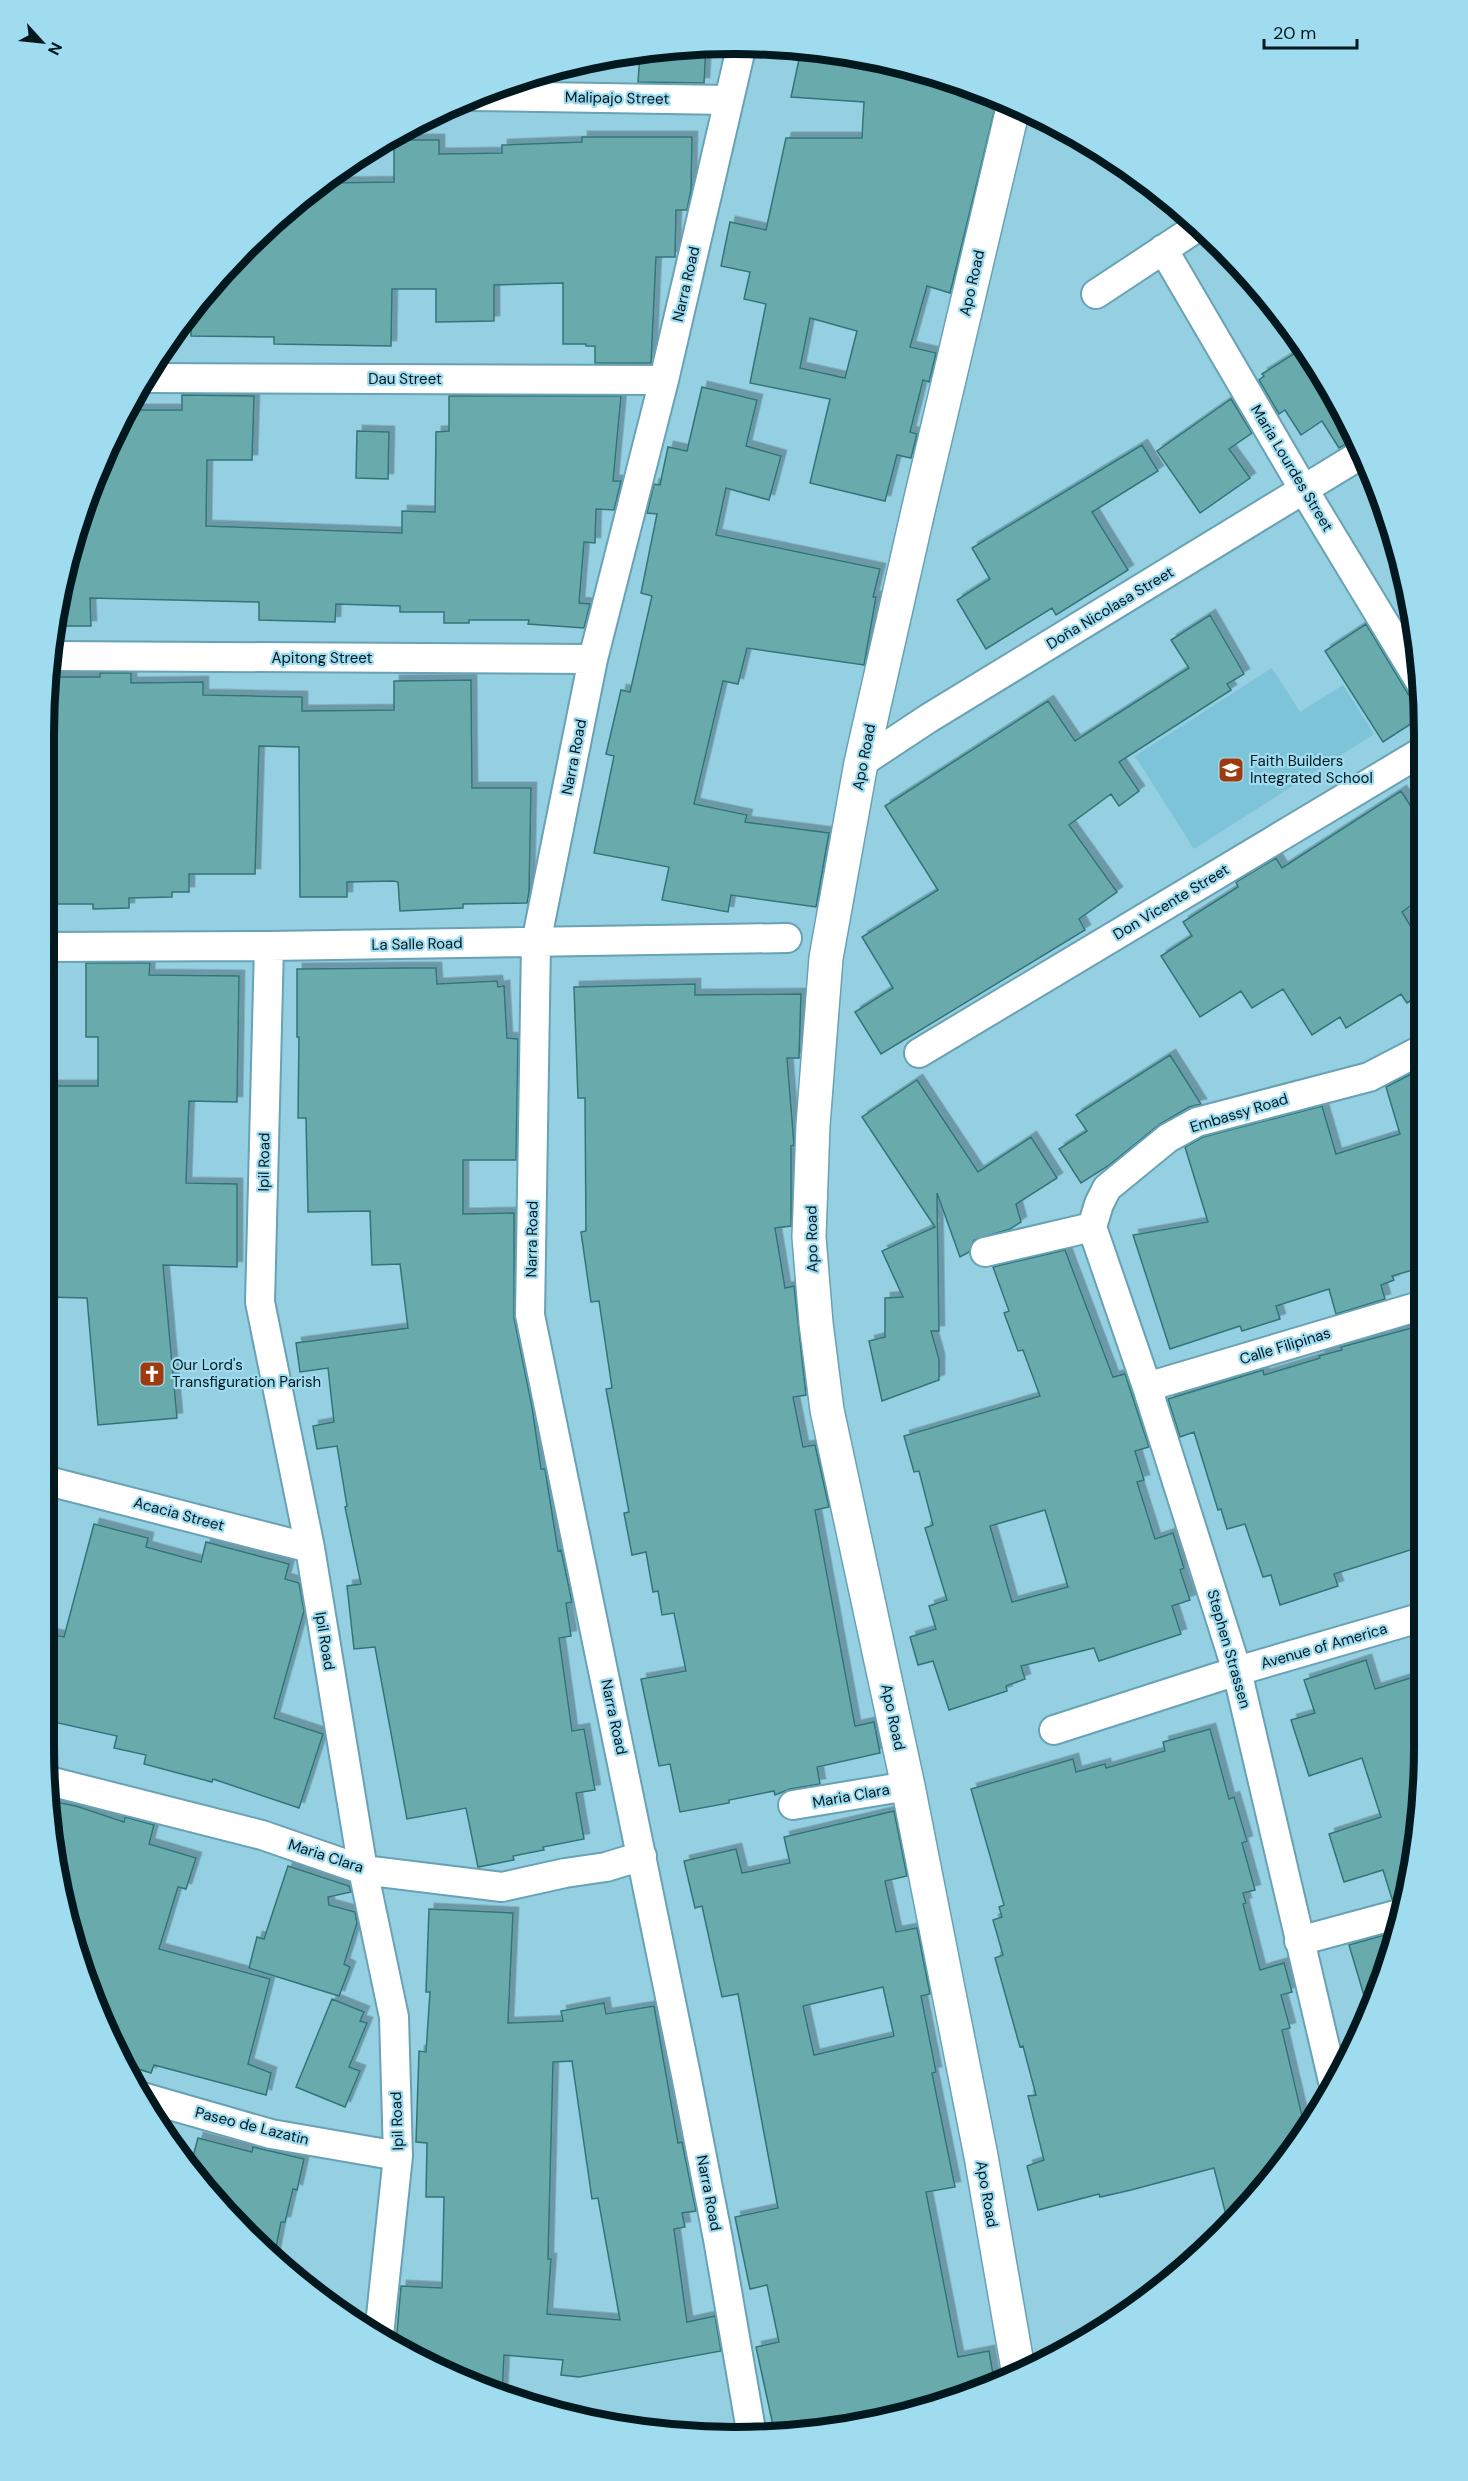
<svg xmlns="http://www.w3.org/2000/svg" width="1468" height="2481" font-family="'DM Sans',sans-serif">
<style>
.built{fill:#7ec4d9}
.building{fill:#69aaad;stroke:#337578;stroke-width:1.5;fill-rule:evenodd;filter:url(#shadow)}
.lines{fill:none;stroke-linecap:round;stroke-linejoin:round}
.street-casing{stroke:#68a2b4;stroke-width:32}
.secondary-casing{stroke:#68a2b4;stroke-width:36}
.street{stroke:#fff;stroke-width:28}
.secondary{stroke:#fff;stroke-width:33}
.labels{text-anchor:middle;dominant-baseline:central;stroke-width:4.5;stroke-linejoin:round;paint-order:stroke}
.street-label{font-size:15px;fill:#01181f;stroke:#a0dcf0}
.poi-label{font-size:15px;fill:#01181f;stroke:#a0dcf0;text-anchor:start}
.rim{fill:none;stroke:#01181f;stroke-width:8}
</style>
<defs>
<filter id="shadow"><feDropShadow dx="5.5" dy="-5.5" stdDeviation="0" flood-color="#0004"/></filter>
</defs>
<rect width="100%" height="100%" fill="#94cfe2"/>
<path class="built" d="M1272,668l28,44 43,-27 31,49 -180,115 -59,-93z"/>
<path class="building" d="M706,46l-2,37 -66,-1 2,-29z
M801,50l68,7 129,39 -48,197 -23,-7 -17,61 26,6 -7,29 -6,-2 -13,52 7,2 -6,24 -14,-3 -12,46 -75,-18 20,-84 -80,-16 16,-79 -22,-5 6,-27 -29,-6 9,-44 36,8 20,-92h76l2,-36 -73,-5zM810,318l47,13 -12,47 -45,-10z
M582,137h110l-1,53 -4,20h-11l-1,47h-19l-5,106h-56v-17h-9v-2h-23v-61l-69,2v36l-58,1v-33h-44l-1,57 -117,-2v-7l-83,-1v-24l55,-66 76,-63 72,-1v-42h45v14l63,-1v-8l80,-3z
M1303,348l29,41 21,51 -14,8 -17,-27 -21,14 -16,-25 -6,4 -20,-34 5,-4 -2,-2z
M702,387l55,13 -11,46 35,10 -12,44 -43,-12 -10,47 164,34 -7,28h3l-12,68 -117,-17 -9,36 -15,-3 -29,123 53,11 -2,7 84,11 -13,74 -85,-12 -3,17 -66,-12 7,-33 -75,-14 20,-97 -8,-2 15,-64 9,2 22,-96 -11,-3 16,-79 -10,-1 7,-29 6,1 8,-38 19,4z
M182,395l72,1 -2,64h-45l-1,66 196,7v-22l33,1 1,-80 13,-1v-35h172l-8,85h8l-7,29 -18,-1 -1,34 -11,-1 -5,61 11,1 -6,24 -56,-4 1,-4h-60v3h-25v-11h-44v-6l-64,-2 -1,18 -76,-2v-18l-169,-4 1,28h-34l23,-114 50,-102h52z
M1231,399l21,34 -23,16 21,29 -50,35 -43,-62z
M357,431l32,1 -1,47 -32,-1z
M1142,445l16,26 -66,41 36,58 -72,45 -4,-7 -66,41 -29,-49 33,-21 -18,-31z
M1210,615l34,59 -17,10 4,6 -112,72 20,29 -20,15 -8,-12 -42,31 48,67 -38,27 6,11 -204,124 -26,-42 38,-24 -31,-51 76,-47 -53,-84 163,-105 27,40 114,-73 -18,-28z
M1366,624l42,70 7,6 8,1v15l-40,26 -58,-91z
M100,673h31v10l72,-1v13l99,2v14l92,-1v-29l77,-1 1,108h59l-2,104 -2,11 -64,1v4l-63,3 -2,-29 -5,-1 -46,1v15h-47l-1,-150 -40,-1 -4,128h-66v18h-17v5l-43,1v10l-36,1v-5h-40l-1,-129h-7v-88l2,-10h53z
M1401,791l22,34v72l-21,15 21,35v46l-16,10 -6,-9 -55,34 -6,-11 -28,18 -29,-46 -31,19 -11,-17 -41,26 -39,-61 31,-20 -9,-14 55,-35 -2,-5 40,-24 6,10z
M86,963h64l-1,12 90,1 -2,126 -48,-1 -3,82 51,1v83l-74,-2 14,153 -79,7 -11,-127 -40,-1v-142l4,1 -1,-70h48v-49h-12z
M403,968h33l1,16 60,-3 1,6 6,-1 3,52 11,1 -2,121h-53v54l51,-1v105l18,89 9,62h4l13,82 3,-1 11,52 -6,1 5,33 -12,2 13,93 12,-2 11,61 -19,3 8,46 -41,8 1,3 -31,6 1,4 -36,7 -12,-59 -59,11 -32,-172 -21,2 -7,-63 14,-2 -16,-77 2,-1 -10,-60 -20,3 -4,-23 21,-4 -6,-54 -28,4 -4,-29 112,-15 -8,-64 -28,1 -2,-54 -62,1 -2,-94h-8l1,-81h-2v-68z
M695,984v11l106,-1 -2,64h-12l7,87 -3,1v80l-16,2 10,60 9,-2 12,109 -13,2 10,50 12,-2 14,62 -14,3 40,216 19,-4 6,31 -63,14 3,17 -30,5 -15,6 -1,-4 -45,9v3l-49,9 -10,-48 -11,2 -18,-87 45,-8 -12,-58 -12,2 -4,-24 -5,1 -7,-40 -14,3 -8,-42 5,-1 -23,-123 6,-1 -13,-87 -8,1 -10,-70 5,-1 -1,-133h-7l-4,-111z
M1170,1055l31,49 -12,3 -29,17 -52,42 -27,17 -22,-34 28,-18 -11,-16z
M1423,1068v199l-31,9 2,4 -13,5 4,14 -49,15 -7,-25 -53,17 4,13 -38,12 -2,-5 -70,23 -37,-114 75,-13 -23,-75 18,-10 119,-31 14,48 64,-20 -14,-47z
M917,1080l61,92 53,-35 26,41 -41,26 5,18 -11,7 -36,11 -5,12 -9,5 -23,-64 2,138h-8l8,28v21l-57,21 -13,-60 16,-4v-39l18,-1 -21,-46 53,-24 -73,-110z
M1065,1250l48,127 12,-3 24,73 -14,4 9,29 -7,2 18,57 18,-6 11,35 -4,2 10,30 -18,6 9,28 -82,27 -5,-13 -73,18 4,13 -19,7 1,5 -58,19 -16,-49 -15,4 -8,-28 26,-8 -7,-23 18,-6 -22,-72 8,-3 -14,-54 -5,1 -10,-36 136,-40 -17,-46 -5,1 -14,-38 5,-2 -16,-44zM1045,1510l23,77 -56,15 -22,-76z
M1423,1325v34l-6,2 6,24 -8,2 8,28v131l-89,28 4,12 -58,19 -9,-30 -8,2 -18,-53 -18,5 -6,-20 -3,1 -24,-78 -14,5 -12,-38 95,-29 1,5 56,-17 -1,-2 23,-6 -1,-3z
M94,1524l54,14 -2,9 55,15 5,-20 83,22 -4,15 14,4 5,28 -30,107 49,16 -24,74 -86,-29 -1,3 -68,-18 2,-9 -32,-7 3,-12 -68,-15v-87l15,3z
M1366,1660l9,29 48,-15v118l-21,106 -10,1 -9,-29 -39,12 -15,-48 52,-17 -19,-59 -53,18 -18,-56 24,-7 -11,-33z
M1210,1729l19,70 5,-2 13,44 -5,2 13,47 -12,3 3,10 -3,1 17,66 24,-7 8,29 -11,3 9,33 -8,2 24,103 -77,94 -15,-59 -83,22 -31,7 -1,-3 -61,16 -11,-44 17,-6 -16,-64 8,-1 -13,-49 -3,1 -25,-89 8,-3 -10,-35 9,-3 -3,-10 5,-2 -33,-116 102,-30 3,13 29,-8 1,4 59,-17 -2,-9z
M49,1801l27,5 48,16 1,-5 29,8 -5,19 47,14 -10,31 -8,-2 -19,62 111,30 -22,85 23,9 -5,22 -112,-30 -3,8 -29,-9 -7,-11 -35,-84 -31,-132z
M894,1811l13,65 -22,5 11,51 21,-4 13,66 -9,2 15,76 -4,1 23,114 -29,5 32,165 31,-6 6,34 -40,16 -131,31h-2l-3,-11 -45,9 -18,-83 23,-5 -12,-57 -17,4 -15,-72 43,-9 -40,-214 -16,3 -20,-91 -7,2 -11,-47 52,-12 6,24 48,-10 -6,-26zM883,1987l11,49 -80,19 -11,-49z
M288,1866l61,20 2,6 -23,5 1,8 26,7 2,11 -13,41 6,3 -11,29 -90,-28 8,-31 7,2z
M429,1909l84,4 -5,110 55,-2 -2,-10 43,-8 2,11 48,-8 24,137 4,-1 14,69 -14,2 3,14 -11,2 13,93 28,-6 6,35 -142,26 -18,-2 2,-15 -59,-5 -2,41 -106,-52 5,-58 41,2 2,-91h-18l1,-54 -11,-1 3,-91 7,1 4,-60h-4zM572,2061l20,138 6,-1 22,122 -73,-6 4,-55h-3l5,-197z
M1395,1932l-7,37 -20,40 -19,-64z
M332,1999l32,13 -4,9 7,2 -18,44 11,4 -15,36 -49,-20z
M198,2138l54,14 1,-5 51,12 -7,31 -4,-1 -8,33h-4l-7,36 -28,-23 -57,-64z"/>
<g class="lines">
<g class="street-casing">
<path id="street" d="M742,44l-78,336 -71,279 -57,284 -6,372 156,760 32,164 34,197
M470,96l259,4
M1163,249l141,241 118,195
M1096,294l100,-66
M146,378l518,2
M51,656l542,3
M861,763l68,-45 431,-263
M269,946l-9,356 50,246 53,322 31,147 4,139 -19,179
M46,947l223,-1 518,-8
M919,1053l504,-302
M1092,1227l55,160 90,284 96,410
M1092,1227l7,-23 8,-16 61,-50 29,-16 172,-45 54,-28
M985,1252l107,-25
M1147,1387l276,-82
M48,1481l262,67
M1054,1730l183,-59 186,-54
M49,1781l213,54 101,35 139,17 63,-14 41,-6 36,-11
M793,1805l115,-19
M1299,1941l100,-27
M142,2097l129,37 127,22"/>
</g>
<g class="secondary-casing">
<path id="secondary" d="M1014,104l-96,407 -57,252 -35,195 -13,167 -4,112 7,86 11,87 81,376 73,370 38,219"/>
</g>
<use href="#street" class="street"/>
<use href="#secondary" class="secondary"/>
</g>
<defs>
<g id="school-square" transform="scale(1.35)"><rect x="-9" y="-9" width="18" height="18" rx="4" fill="#9f3a0f" stroke="#a0dcf0"/><path d="M0-5L7-2L0 1L-7-2ZM-4 1L0 2.5L4 1V4Q0 6-4 4Z" fill="#fff"/></g>
<g id="church-square" transform="scale(1.35)"><rect x="-9" y="-9" width="18" height="18" rx="4" fill="#9f3a0f" stroke="#a0dcf0"/><path d="M-1.2-6h2.4v3.5h3.3v2.4h-3.3V6h-2.4V-.1h-3.3v-2.4h3.3Z" fill="#fff"/></g>
</defs>
<g fill-rule="evenodd">
<use href="#school-square" x="1231" y="770"/>
<use href="#church-square" x="152" y="1374"/>
</g>
<g class="labels">
<g class="street-label">
<text transform="translate(617 98) rotate(1)">Malipajo Street</text>
<text transform="translate(972 283) rotate(-77)">Apo Road</text>
<text transform="translate(686 284) rotate(-77)">Narra Road</text>
<text x="405" y="379">Dau Street</text>
<text transform="translate(1292 468) rotate(59)">Maria Lourdes Street</text>
<text transform="translate(1110 608) rotate(-31)">Doña Nicolasa Street</text>
<text x="322" y="658">Apitong Street</text>
<text transform="translate(574 757) rotate(-79)">Narra Road</text>
<text transform="translate(864 757) rotate(-79)">Apo Road</text>
<text transform="translate(1171 902) rotate(-31)">Don Vicente Street</text>
<text transform="translate(417 944) rotate(-1)">La Salle Road</text>
<text transform="translate(1239 1113) rotate(-17)">Embassy Road</text>
<text transform="translate(264 1162) rotate(-89)">Ipil Road</text>
<text transform="translate(532 1239) rotate(-89)">Narra Road</text>
<text transform="translate(812 1239) rotate(-91)">Apo Road</text>
<text transform="translate(1285 1346) rotate(-17)">Calle Filipinas</text>
<text transform="translate(179 1514) rotate(15)">Acacia Street</text>
<text transform="translate(325 1641) rotate(81)">Ipil Road</text>
<text transform="translate(1324 1646) rotate(-16)">Avenue of America</text>
<text transform="translate(1229 1649) rotate(74)">Stephen Strassen</text>
<text transform="translate(614 1717) rotate(78)">Narra Road</text>
<text transform="translate(893 1717) rotate(78)">Apo Road</text>
<text transform="translate(851 1796) rotate(-10)">Maria Clara</text>
<text transform="translate(326 1856) rotate(18)">Maria Clara</text>
<text transform="translate(397 2121) rotate(-92)">Ipil Road</text>
<text transform="translate(252 2126) rotate(14)">Paseo de Lazatin</text>
<text transform="translate(709 2193) rotate(79)">Narra Road</text>
<text transform="translate(987 2194) rotate(80)">Apo Road</text>
</g>
<g class="poi-label">
<text x="1250" y="761">Faith Builders<tspan x="1250" dy="17">Integrated School</tspan></text>
<text x="172" y="1365">Our Lord's<tspan x="172" dy="17">Transfiguration Parish</tspan></text>
</g>
</g>
<path d="M0 0H1468V2481H0ZM734 54H734A680 680 0 0 1 1414 734V1747A680 680 0 0 1 734 2427H734A680 680 0 0 1 54 1747V734A680 680 0 0 1 734 54Z" fill="#a0dcf0" fill-rule="evenodd"/>
<path class="rim" d="M734 54H734A680 680 0 0 1 1414 734V1747A680 680 0 0 1 734 2427H734A680 680 0 0 1 54 1747V734A680 680 0 0 1 734 54Z"/>
<g transform="translate(42 42) rotate(117)" stroke="#a0dcf0" stroke-width="4.5" paint-order="stroke">
<path d="M0-4.5L10 22L0 15L-10 22Z" fill="#01181f"/>
<text y="-9" font-size="16" font-weight="bold" text-anchor="middle" fill="#01181f">N</text>
</g>
<path d="M1264 39v9h93v-9" fill="none" stroke="#01181f" stroke-width="3"/>
<text x="1273" y="39" font-size="18" fill="#01181f" stroke="#a0dcf0" stroke-width="4.5" paint-order="stroke">20 m</text>
</svg>
